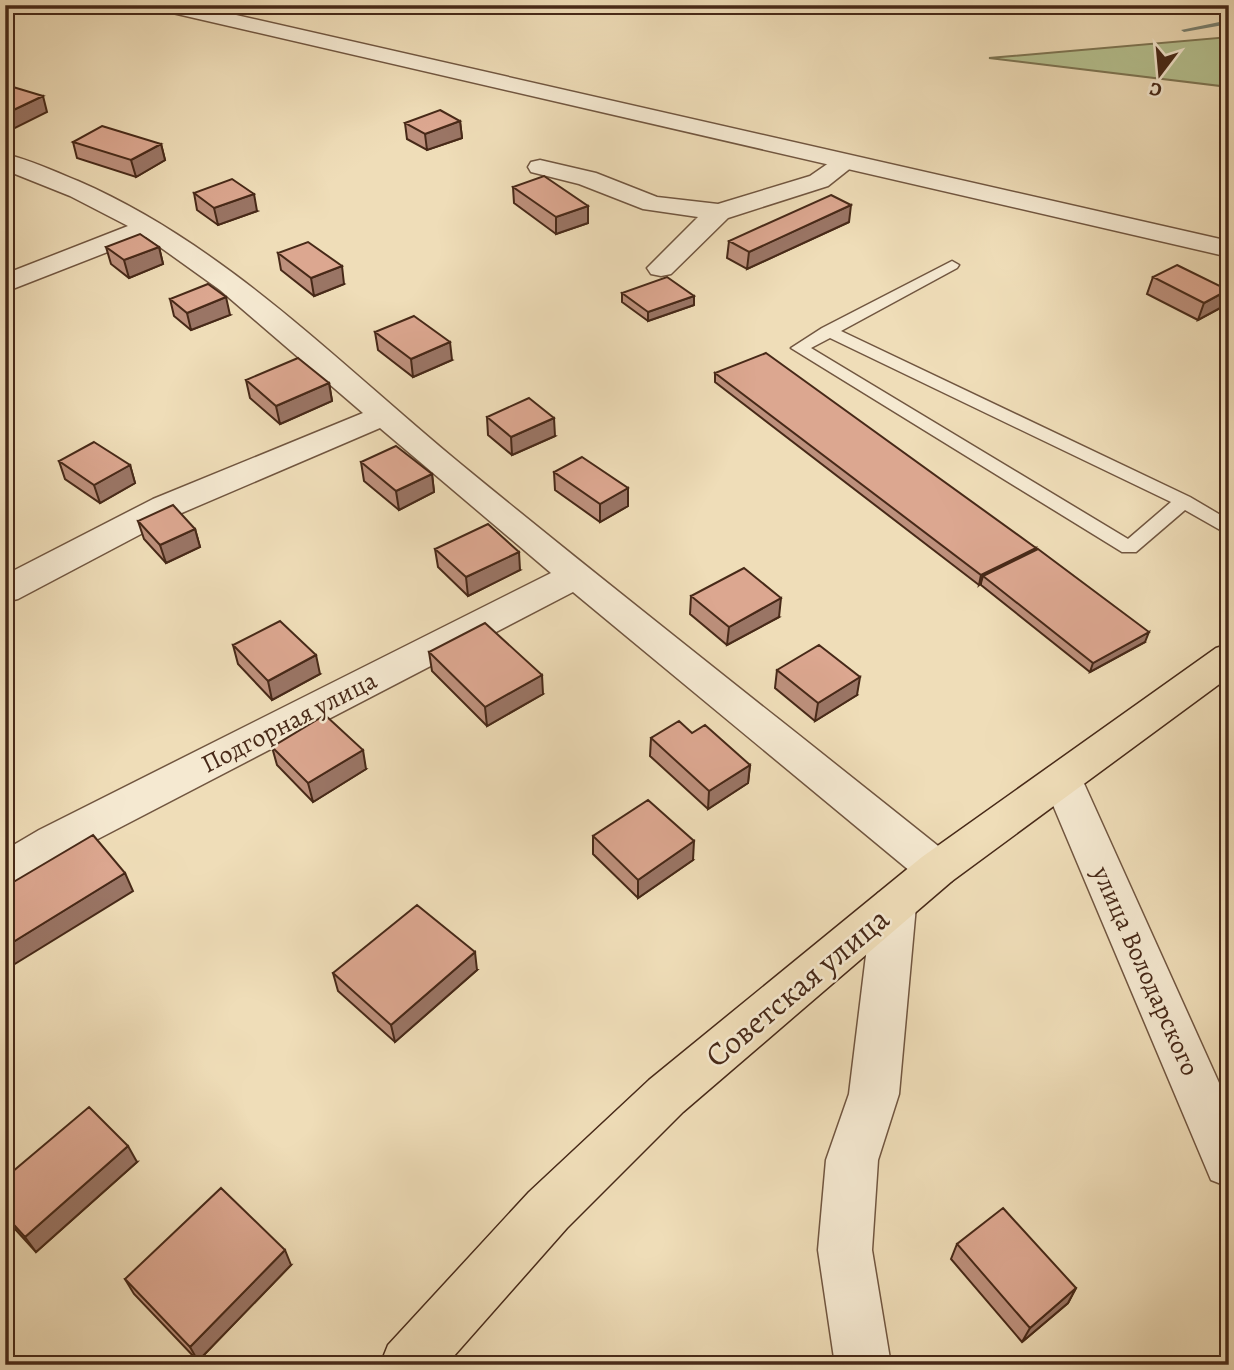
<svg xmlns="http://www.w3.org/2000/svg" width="1234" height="1370" font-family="Alegreya,serif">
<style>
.green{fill:#b6c291;stroke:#7e7654;stroke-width:2}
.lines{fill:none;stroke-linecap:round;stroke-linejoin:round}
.stream{fill:#798171;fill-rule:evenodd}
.service-casing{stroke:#715640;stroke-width:3}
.minor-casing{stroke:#715640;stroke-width:3}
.tertiary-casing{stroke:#715640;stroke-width:3}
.primary-casing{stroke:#472918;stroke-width:3}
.service{fill:#f5e9d1;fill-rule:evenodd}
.minor{fill:#f5e9d1;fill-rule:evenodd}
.tertiary{fill:#f5e9d1;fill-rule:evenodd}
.primary{fill:#efddb8;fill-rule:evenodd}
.wall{fill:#bd907c;stroke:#472918;stroke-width:2}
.shaded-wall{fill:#9a7565;stroke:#472918;stroke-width:2}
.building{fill:#dca790;stroke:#472918;stroke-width:2}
.labels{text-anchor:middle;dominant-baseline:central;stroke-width:5;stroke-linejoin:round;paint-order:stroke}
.street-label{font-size:26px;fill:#472918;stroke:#f5e9d1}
.near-street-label{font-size:32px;fill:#472918;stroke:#f5e9d1}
</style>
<rect width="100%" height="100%" fill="#efddb8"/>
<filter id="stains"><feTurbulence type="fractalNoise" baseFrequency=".00286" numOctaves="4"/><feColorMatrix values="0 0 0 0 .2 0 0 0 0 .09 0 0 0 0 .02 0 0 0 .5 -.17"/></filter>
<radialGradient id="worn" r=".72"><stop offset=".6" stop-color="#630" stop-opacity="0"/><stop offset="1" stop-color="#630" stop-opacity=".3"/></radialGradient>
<path class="green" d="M1229,37v50l-240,-29z"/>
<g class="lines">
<path class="stream" d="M1229,20v4l-45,8 -3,-2z"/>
<g class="service-casing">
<path id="service" d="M952,261l7,4 -2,3 -116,63 349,166 39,23v15l-44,-25 -49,42h-14l-331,-204 31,-20zM830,338l341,164 -43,37 -317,-191z"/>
</g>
<g class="minor-casing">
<path id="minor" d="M5,154c25,6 49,17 73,27 150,65 265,187 390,289 160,131 323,258 484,387l7,12 -7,12 -15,6 -15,-6 -349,-289 -504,262 -49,30 -15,6v-40l34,-20 512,-257 -171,-145 -203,87 -159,84 -13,3v-27l148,-76 210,-86 -143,-123 -74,-53 -141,55v-18l123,-48 -58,-30 -65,-26z
M845,156l9,2 3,5 -29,23 -100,32 -57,56 -10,2 -10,-2 -4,-6 51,-51 -55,-8 -64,-25 -48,-12 -3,-5 3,-5 9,-2 56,13 61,24 61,7 92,-28 26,-18z
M1062,763l14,5 6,11 147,326v82l-18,-7 -169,-401 6,-11z
M894,888l16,5 6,13 -17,188 -21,66 -6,90 19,115h-56l-17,-115 8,-90 23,-66 23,-188 6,-13z"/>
</g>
<g class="tertiary-casing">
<path id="tertiary" d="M154,5h38l1037,236v16l-1065,-246 -7,-2z"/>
</g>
<g class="primary-casing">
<path id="primary" d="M1229,644v33l-277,204 -269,231 -116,116 -121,137h-66l8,-20 141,-153 120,-112 273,-223 294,-209z"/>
</g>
<use href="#service" class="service"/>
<use href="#minor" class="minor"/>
<use href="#tertiary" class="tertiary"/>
<use href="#primary" class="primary"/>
</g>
<path class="wall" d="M460,121l2,17 -35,12 -20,-11 -2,-16z
M73,142l88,2 4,16 -29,17 -59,-19z
M513,187l75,19v17l-32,11 -42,-31z
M194,193l63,18 -39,14 -21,-15z
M849,222l-102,47 -20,-11 2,-17z
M106,247h53l4,17 -34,14 -18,-14z
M278,253l66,31 -30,12 -33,-26z
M1153,277l75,13 -6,17 -24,13 -51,-26z
M622,293l72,12 -46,16 -26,-19z
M170,299l60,16 -39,15 -17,-14z
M375,332l77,28 -39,17 -35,-27z
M715,373l321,175 -1,2 110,92 -55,30 -109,-87v-2l-2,2 -264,-203z
M246,380l83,3 3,18 -52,23 -30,-26z
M487,417l68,19 -43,19 -24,-20z
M59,461l71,4 5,18 -35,20 -35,-24z
M361,462l71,12 2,18 -35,18 -35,-29z
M554,472l74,16v18l-28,16 -45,-32z
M138,521l57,8 5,18 -34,16 -22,-24z
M435,549l85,21 -52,26 -30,-29z
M691,596l88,21 -52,28 -37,-31z
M233,645l87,29 -48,26 -34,-36z
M429,652l114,42 -56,32 -55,-55z
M777,670l80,25 -42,26 -40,-33z
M692,733l58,32 -2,18 -40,26 -58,-53 1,-18z
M272,747l94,22 -53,33 -36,-37z
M593,836l100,24 -55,38 -45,-44z
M477,970l-82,72 -57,-51 -5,-18z
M137,1162l-101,90 -31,-34v-40z
M957,1244l119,44 -8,15 -46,39 -71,-83z
M291,1265l-93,96 -64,-67 -9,-15z"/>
<path class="shaded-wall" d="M43,96l4,16 -42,21v-19z
M460,121l2,17 -35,12 -2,-16z
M161,144l4,16 -29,17 -5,-17z
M254,194l3,17 -39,14 -4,-17z
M851,205l-2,17 -102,47 2,-17z
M588,206v17l-32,11v-17z
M159,247l4,17 -34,14 -5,-18z
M342,266l2,18 -30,12 -3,-18z
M1228,290l-6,17 -24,13 6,-17z
M694,296v9l-46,16v-9z
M226,297l4,18 -39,15 -4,-17z
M450,342l2,18 -39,17 -2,-18z
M329,383l3,18 -52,23 -4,-18z
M554,418l1,18 -43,19 -1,-18z
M130,465l5,18 -35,20 -6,-18z
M432,474l2,18 -35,18 -3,-19z
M628,488v18l-28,16v-18z
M195,529l5,18 -34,16 -6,-18z
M1036,548l-3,9 -50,19 -2,7 -2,2 2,-10z
M519,552l1,18 -52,26 -2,-19z
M781,598l-2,19 -52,28 2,-18z
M1149,632l-4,10 -55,30 3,-9z
M316,655l4,19 -48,26 -4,-19z
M542,675l1,19 -56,32 -2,-19z
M860,677l-3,18 -42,26 3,-18z
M363,750l3,19 -53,33 -5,-19z
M750,765l-2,18 -40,26 1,-18z
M694,841l-1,19 -55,38v-18z
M125,873l8,18 -128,79v-23z
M475,952l2,18 -82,72 -4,-17z
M128,1146l9,16 -101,90 -11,-15z
M285,1250l6,15 -93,96 -8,-14z
M1076,1288l-8,15 -46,39 8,-14z"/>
<path class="building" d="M13,87l30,9 -38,18v-24z
M440,110l20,11 -35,13 -20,-11z
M102,126l59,18 -30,16 -58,-18z
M544,176l44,30 -32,11 -43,-30z
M232,179l22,15 -40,14 -20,-15z
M831,195l20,10 -102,47 -20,-11z
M140,234l19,13 -35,13 -18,-13z
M308,242l34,24 -31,12 -33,-25z
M1177,265l51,25 -24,13 -51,-26z
M667,277l27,19 -46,16 -26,-19z
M208,284l18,13 -39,16 -17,-14z
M414,316l36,26 -39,17 -36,-27z
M766,353l270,195 -55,27 -266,-202z
M298,358l31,25 -53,23 -30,-26z
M529,398l25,20 -43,19 -24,-20z
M94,442l36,23 -36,20 -35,-24z
M396,446l36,28 -36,17 -35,-29z
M582,457l46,31 -28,16 -46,-32z
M173,505l22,24 -35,16 -22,-24z
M488,524l31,28 -53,25 -31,-28z
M1038,549l111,83 -56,31 -110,-87z
M744,568l37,30 -52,29 -38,-31z
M280,621l36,34 -48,26 -35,-36z
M485,623l57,52 -57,32 -56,-55z
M819,645l41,32 -42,26 -41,-33z
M325,715l38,35 -55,33 -36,-36z
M679,721l13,12 13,-8 45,40 -41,26 -58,-53z
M648,800l46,41 -56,39 -45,-44z
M93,835l32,38 -120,74v-60z
M417,905l58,47 -84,73 -58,-52z
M89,1107l39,39 -103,91 -20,-22v-37z
M221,1188l64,62 -95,97 -65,-68z
M1003,1208l73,80 -46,40 -73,-84z
M5,1356l12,9h-12z"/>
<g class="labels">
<g class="street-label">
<text transform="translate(289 722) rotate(-27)">Подгорная улица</text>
<text transform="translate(1146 971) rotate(66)">улица Володарского</text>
</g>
<g class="near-street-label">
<text transform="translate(797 987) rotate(-40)">Советская улица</text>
</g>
</g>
<rect width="1234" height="1370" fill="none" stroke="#efddb8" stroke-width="28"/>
<rect x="7" y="7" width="1220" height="1356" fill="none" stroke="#472918" stroke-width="3.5"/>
<rect x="14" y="14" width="1206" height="1342" fill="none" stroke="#472918" stroke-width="2"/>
<g transform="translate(1160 74) rotate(196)" stroke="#f5e9d1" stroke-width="5" paint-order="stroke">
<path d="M0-5L12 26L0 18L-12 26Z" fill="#472918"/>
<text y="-10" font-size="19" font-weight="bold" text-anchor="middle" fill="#472918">С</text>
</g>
<rect width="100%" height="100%" filter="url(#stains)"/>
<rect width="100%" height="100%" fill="url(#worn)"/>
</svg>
